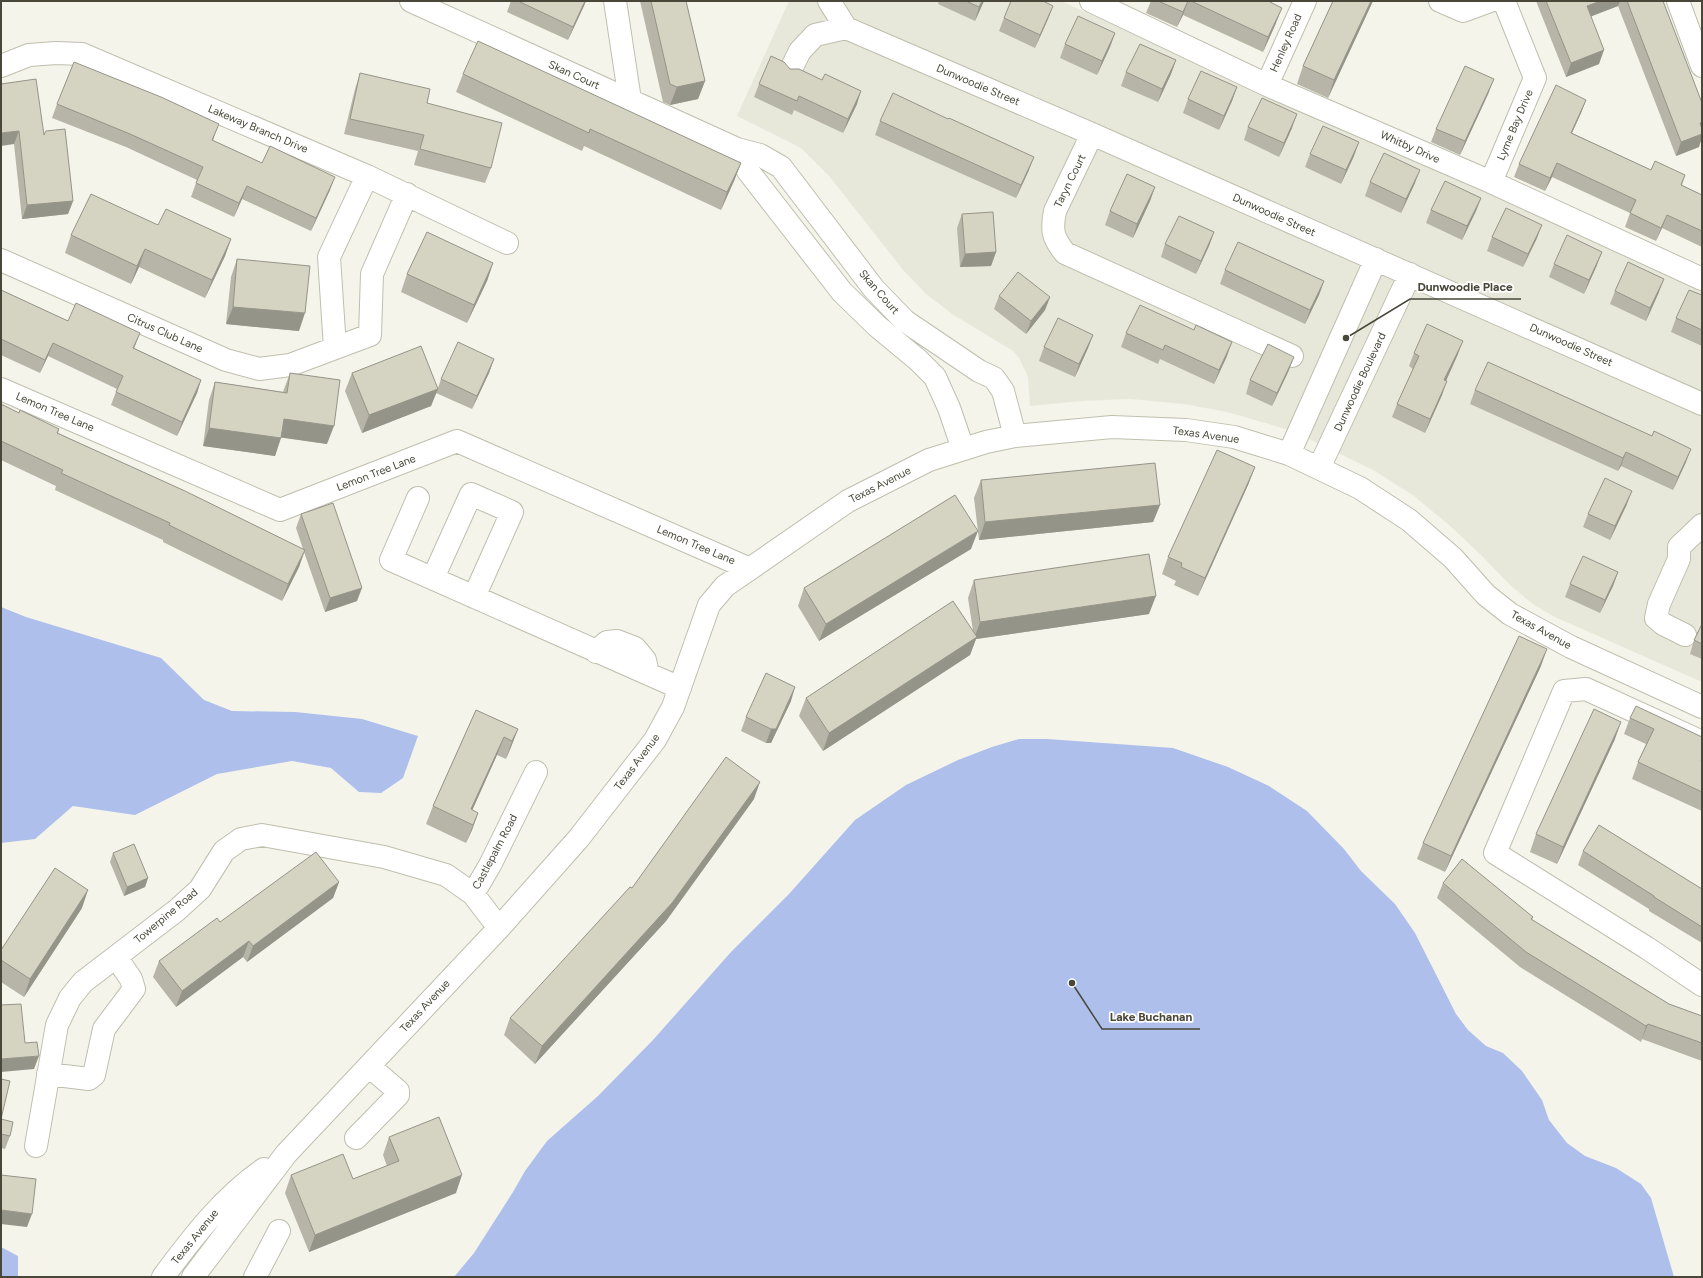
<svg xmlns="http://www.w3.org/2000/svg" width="1703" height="1278" font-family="Figtree,sans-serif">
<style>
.residential{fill:#e8e8da}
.water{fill:#aebfeb}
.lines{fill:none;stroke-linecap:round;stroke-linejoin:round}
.minor-casing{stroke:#bfbfae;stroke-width:24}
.minor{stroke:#fff;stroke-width:22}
.wall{fill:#b7b5a7}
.shaded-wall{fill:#959488}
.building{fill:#d5d3c2;stroke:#959488}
.labels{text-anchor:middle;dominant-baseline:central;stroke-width:3.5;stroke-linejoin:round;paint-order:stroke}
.street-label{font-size:11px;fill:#48473a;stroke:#fff}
.leader{fill:none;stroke:#48473a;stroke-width:1.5}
.callout-dot{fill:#48473a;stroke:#fff;stroke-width:1.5}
.callout-label{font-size:12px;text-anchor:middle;font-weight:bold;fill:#48473a;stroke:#fff;stroke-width:3.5;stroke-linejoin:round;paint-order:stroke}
</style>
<rect width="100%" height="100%" fill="#f4f4eb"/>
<path class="residential" d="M789,1h272l641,288v393l-147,-65 -21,-12 -24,-20 -30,-31 -31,-29 -35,-29 -39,-25 -82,-40 -66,-19 -44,-8 -53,-5 -49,2 -51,5 -2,-29 -9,-19 -6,-7 -61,-37 -27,-21 -21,-22 -75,-95 -28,-28 -64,-32z"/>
<path class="water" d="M1,607l25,10 135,41 43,42 28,11 63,1 67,7 56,17 -15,42 -22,15 -22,-1 -28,-24 -39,-7 -75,13 -82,41 -62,-9 -38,33 -34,4z
M1019,739h28l126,9 55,19 41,19 38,25 37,38 17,22 34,33 20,29 41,81 12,16 18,16 17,7 19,18 20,29 7,20 18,23 18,13 31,12 25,16 10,14 23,79h-1220l20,-24 39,-61 12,-21 22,-30 51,-45 55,-56 78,-88 58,-58 66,-74 51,-35 52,-25 34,-13z
M1,1247l17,9v21h-17z"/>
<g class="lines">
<g class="minor-casing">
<path id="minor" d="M411,1l326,148 23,6 21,12 93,122 31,32 74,50 15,7 9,13 12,45
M615,1l15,99
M829,1l17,27
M1091,1l176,84 224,97 211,97
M1440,1l23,10 27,-10
M1678,1l24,65
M846,28l246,106 610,270
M1,66l28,-11 27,-2 26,1 285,122 140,67
M790,71l10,-20 15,-16 31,-7
M1267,85l38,-84
M1092,134l-37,77c-4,20 -2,27 10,42l227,103
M737,149l11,22 94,121 35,34 41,34 17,17 14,31 14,41
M1491,182l44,-104 -31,-77
M1,260l225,100 33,9 31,-4 80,-30 2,-61 35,-80
M335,348l-6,-91 38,-81
M1,389l279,121 177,-69 293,128
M1289,454l87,-195
M1319,468l91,-194
M418,498l-27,62 289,128
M433,578l38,-84 41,18 -38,85
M1685,635l-22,-11 -7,-6 3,-14 20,-45v-12l23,-22
M596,652l11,-10 10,-1 18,7 10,12 3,14
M1702,742l-116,-53 -22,2 -69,162 152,95 55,37
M499,928l-26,-34 17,-29 46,-93
M48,1074l41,5 5,-4 10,-46 30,-40 -3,-10 -15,-22
M356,1138l42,-43v-4l-29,-25
M36,1146l21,-121 13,-27 13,-16 94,-72 23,-21 24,-38 17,-12 21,-4 122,22 62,18 27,19
M163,1277c29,-39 60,-80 101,-108
M193,1277l93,-123 213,-226 80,-90 76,-98 18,-33 36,-102 16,-19 123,-85 81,-41 57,-18 29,-6 97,-9 74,3 48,7 55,17 71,34 49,32 44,38 33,37 24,19 61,33 131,60
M255,1277l24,-46"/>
</g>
<use href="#minor" class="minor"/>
</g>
<path class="wall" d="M511,1h75l-18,39 -61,-28z
M640,1h46l19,80 -7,18 -28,6 -7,-3z
M939,1h45l-9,20 -37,-17z
M1151,1h121l-1,2 5,20 -13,29 -80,-37 -6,12 -31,-14z
M1333,1h40l-45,97 -31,-14 6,-18z
M1536,1h127l36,146 -23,9 -58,-150 -27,10 8,48 -33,13z
M1053,6l-5,13 -13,29 -36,-17 5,-13z
M1115,33l-5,14 -13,28 -37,-17 5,-14z
M1176,60l-5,14 -13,28 -37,-16 5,-14z
M790,69l67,35 -14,29 -49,-23 -2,5 -38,-18 5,-13z
M360,73l67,30 64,65 -6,15 -71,-18 4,-14 -74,-17 11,-45z
M463,74l278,89 -7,18 -13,29 -137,-64 -2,5 -126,-59z
M1,84l43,51 29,66 -5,13 -46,5 -8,-75z
M1237,87l-5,14 -13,29 -36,-17 5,-14z
M1489,92l-29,63 -29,-13 5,-13z
M1586,100l-5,13 -9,20 79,37 34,5 -3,10 20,10v52l-40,-19 -6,13 -31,-14 5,-14 -78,-36 -7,14 -31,-14 5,-13z
M57,104l157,33 -1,4 49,22 68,27 -19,41 -69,-32 -8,18 -43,-20 6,-17 -71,-33 -74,-29z
M880,121l149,49 -13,28 -141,-63z
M1248,127l44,1 -13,29 -35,-17z
M1310,154l44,2 -13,28 -36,-17z
M1370,182l45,1 -14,30 -36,-17z
M1155,187l-5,14 -17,37 -28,-13 5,-14z
M1481,198l-5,13 -14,29 -36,-17 5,-13z
M962,214l34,38 -5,14 -31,1 -3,-39z
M158,225l73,14 -6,17 -20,42 -66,-31 -8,17 -66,-31 6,-18z
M1214,232l-5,14 -13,28 -35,-17 4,-13z
M1492,237l45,1 -14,29 -36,-16z
M237,259l62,72 -73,-7 5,-47z
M493,263l-6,18 -20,42 -66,-31 6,-18z
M1554,264l43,1 -13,29 -35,-17z
M1225,270l99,11 -5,14 -14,29 -85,-40z
M1,290l67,31 66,27 67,32 -4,13 -20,43 -66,-31 6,-16 -69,-33 -8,17 -39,-18z
M1615,291l44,1 -13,29 -36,-17z
M1702,295v51l-31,-14 5,-14z
M999,296l51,1 -5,13 -19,24 -32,-25z
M1126,333l101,23 -13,28 -54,-25 -2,5 -37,-17z
M1093,335l-5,13 -13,29 -36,-16 5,-14z
M1414,353l44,1 -12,27 -4,14 -17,38 -33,-16 5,-13 16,-35 -4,-3z
M494,359l-5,14 -17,36 -36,-16 -5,13 -69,27 -17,-42 7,-18 86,15 3,-9z
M1289,370l-17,36 -26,-12 4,-14z
M290,373l37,71 -46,-7 -6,19 -72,-10 6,-46 6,-18 68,10z
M1475,390l211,72 -13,28 -52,-24 -3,5 -148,-67z
M1,404l18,9 40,16 -1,4 245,116 -7,-21 5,-14 56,87 -32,11 -21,-60 -5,15 -17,34 -119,-59v-2l-108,-50 1,-4 -55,-26z
M1255,467l-7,18 -50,111 -24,-11 2,-4 -14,-7 6,-17z
M981,480l179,25 -7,17 -174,18 -5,-42z
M1627,504l-17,36 -27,-13 5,-13z
M971,549l-152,92 -21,-35 6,-18z
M1618,572l-5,14 -13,27 -35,-16 5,-13z
M974,580l175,34 -173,25 -6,16 -147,96 -24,-35 7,-18 167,-67 -5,-33z
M1702,624v35l-12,-5 4,-14z
M1541,666l-96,206 -28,-13 6,-16z
M791,701l-20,42h-5l-25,-12 5,-14z
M476,710l42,19 -7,18 -5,12 -9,-4 -25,55 6,3 -6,17 -6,13 -40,-19 7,-18z
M1630,718l72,19v74l-70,-32 6,-17 8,-18 -22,-10z
M1615,739l-58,125 -27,-12 6,-18z
M754,799l-88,122 -131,143 -31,-29 6,-17 122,-130z
M1583,851l119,38v54l-53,-32v-2l-71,-44z
M113,853l35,25 -3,9 -21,9 -14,-34z
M339,882l-6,16 -86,64 -4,-5 -67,50 -23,-30 6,-16 61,-39z
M1443,883l90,34 -1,3 137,84 33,12v45l-60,-22 -1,3 -121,-75 -83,-69z
M82,908l-58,89 -23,-15v-32z
M1,1079v40l9,17 -5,13 -4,-1z
M389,1137l67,56 -147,59 -24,-59 6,-18 62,4 34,-13 -4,-11z"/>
<path class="shaded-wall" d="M585,1h1l-2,5 -16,34 5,-13z
M982,1h2l-9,20 4,-14z
M1188,1l-5,14 -6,12 6,-15z
M1371,1h2l-45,97 6,-18z
M1601,1h19l-2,5 -36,14 5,-14z
M1053,6l-5,13 -13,29 5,-13z
M1282,8l-6,15 -13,29 5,-15z
M1115,33l-5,14 -13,28 5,-14z
M1604,50l-5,14 -33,13 5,-14z
M1176,60l-5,14 -13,28 4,-13z
M1494,79l-5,13 -29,63 5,-14z
M705,81l-7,18 -28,6 7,-18z
M1237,87l-5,14 -13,29 5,-14z
M861,91l-4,13 -14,29 5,-14z
M1586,100l-5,13 -15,33 5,-13z
M1297,114l-5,14 -13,29 5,-14z
M1702,122v12l-2,-11z
M219,124l-5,13 -7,17 5,-14z
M19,131l-5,13 -13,2v-13z
M1702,134v4l-3,9 -23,9 5,-14z
M1359,142l-5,14 -13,28 5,-14z
M1034,157l-5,13 -13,28 5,-13z
M741,163l-7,18 -13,29 6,-18z
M1557,163l-5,14 -7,14 5,-13z
M1420,170l-5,13 -14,30 5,-14z
M335,177l-5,13 -19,41 5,-13z
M247,186l-5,13 -8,18 5,-14z
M1155,187l-5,14 -17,37 4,-14z
M1481,198l-5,13 -14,29 5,-14z
M73,201l-5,13 -46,5 5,-14z
M1667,215l-5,13 -6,13 5,-13z
M1542,225l-5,13 -14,29 5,-13z
M1214,232l-5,14 -13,28 5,-13z
M231,239l-6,17 -20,42 7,-18z
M145,249l-6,18 -8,17 6,-18z
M996,252l-5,14 -31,1 5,-13z
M1602,252l-5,13 -13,29 5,-14z
M493,263l-6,18 -20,42 7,-18z
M1664,279l-5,13 -13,29 4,-13z
M1324,281l-5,14 -14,29 5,-14z
M1050,297l-5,13 -19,24 5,-13z
M233,307l72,6 -6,18 -73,-7z
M140,333l-5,13 -7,15 5,-13z
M1093,335l-5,13 -13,29 4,-13z
M1463,341l-5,13 -18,40 4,-14z
M1232,342l-5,14 -13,28 5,-14z
M53,343l-5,13 -8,17 5,-13z
M1294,357l-5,13 -17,36 5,-13z
M494,359l-5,14 -17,36 5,-13z
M201,380l-4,13 -20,43 5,-14z
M1447,381l-5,14 -17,38 5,-14z
M438,389l-7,17 -69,27 7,-18z
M284,419l50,7 -7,18 -50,-7z
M209,428l72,10 -6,18 -72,-10z
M1691,449l-5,13 -13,28 5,-13z
M1626,452l-5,14 -3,5 5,-13z
M1255,467l-7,18 -50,111 7,-18z
M1632,491l-5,13 -17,36 5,-14z
M1160,505l-7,17 -174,18 6,-18z
M978,531l-7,18 -152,92 7,-17z
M305,550l-6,17 -17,34 6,-17z
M1618,572l-5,14 -13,27 5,-13z
M362,588l-5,13 -32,11 5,-14z
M1156,596l-7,18 -173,25 -6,16 -147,96 6,-18 145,-94 6,-17z
M1547,649l-6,17 -96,206 6,-16z
M795,687l-4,14 -20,42h-5l5,-14z
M1621,722l-6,17 -58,125 6,-17z
M518,729l-7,18 -5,12 6,-18z
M504,737l-7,18 -30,67 4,-13z
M760,782l-6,17 -88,122 -131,143 7,-18z
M478,813l-6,17 -6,13 7,-18z
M148,878l-3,9 -21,9 3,-9z
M339,882l-6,16 -86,64 6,-16z
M88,890l-6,18 -58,89 6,-18z
M249,941l-6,16 -67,50 6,-16z
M1648,1024l-6,15 -1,3 5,-16z
M39,1056l-5,13 -33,3v-13z
M462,1175l-6,18 -147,59 6,-17z
M1,1210l31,4 -5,13 -26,-3z"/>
<path class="building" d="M518,1h67l-12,26z
M651,1h35l19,80 -28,6 -7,-3z
M966,1h16l-3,6z
M1011,1h32l10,5 -13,29 -36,-17z
M1158,1h30l-5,11z
M1191,1h79v1l12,6 -14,29z
M1333,1h38l-37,79 -31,-14z
M1546,1h55l-14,5 17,44 -33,13z
M1627,1h36l39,102v19l-2,1 2,6v5l-21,8z
M1078,16l37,17 -13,28 -37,-17z
M478,41l263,122 -14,29 -137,-63 -1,4 -126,-59z
M1140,44l36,16 -14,29 -36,-17z
M771,56l13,6 6,7h9l23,11 3,-6 36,17 -13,28 -49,-23 -2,5 -38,-17z
M74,62l87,35 58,27 -7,16 50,23 8,-17 65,31 -19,41 -69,-32 -8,17 -43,-20 7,-16 -73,-33 -73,-30z
M1465,66l29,13 -29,62 -29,-12z
M1201,71l36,16 -13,29 -36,-17z
M360,73l70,16 -3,14 75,20 -11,45 -71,-19 4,-14 -74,-16z
M36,79l8,56 2,-4 19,-2 8,72 -46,4 -8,-74 -18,2v-49z
M1556,85l30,15 -15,33 80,37 4,-9 30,14 -4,10 21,10v36l-35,-16 -6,13 -31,-15 6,-13 -79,-37 -7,15 -31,-14z
M893,93l55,26 1,-1 85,39 -13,28 -141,-64z
M1262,98l35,16 -13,29 -36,-16z
M1323,126l36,16 -13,28 -36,-16z
M1384,153l36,17 -14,29 -36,-17z
M1127,174l28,13 -18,37 -27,-13z
M1445,181l36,17 -14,28 -36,-16z
M91,194l67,31 8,-16 65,30 -19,41 -67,-31 -8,17 -66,-31z
M1506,208l36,17 -14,29 -36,-17z
M993,212l3,40 -31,2 -3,-40z
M1179,216l35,16 -13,29 -36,-17z
M427,232l66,31 -19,42 -67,-31z
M1567,235l35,17 -13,28 -35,-16z
M1238,242l86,39 -14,29 -85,-40z
M237,259l73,7 -5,47 -72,-6z
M1628,262l36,17 -14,29 -35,-17z
M1018,272l32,25 -19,24 -32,-25z
M1,290l67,31 8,-18 64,30 -7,15 68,32 -19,42 -66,-30 7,-16 -70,-33 -8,17 -44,-21z
M1689,290l13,5v35l-26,-12z
M1140,305l54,25 2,-5 36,17 -13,28 -54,-25 -2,5 -37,-17z
M1058,318l35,17 -14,29 -35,-17z
M1427,324l36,17 -19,39 3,1 -17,38 -33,-15 22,-48 -5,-3z
M458,342l36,17 -17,37 -36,-17z
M1268,344l26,13 -17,36 -27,-13z
M421,346l17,43 -69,26 -17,-42z
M1488,362l164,74 2,-5 37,18 -13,28 -52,-25 -3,6 -148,-68z
M290,373l50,7 -6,46 -50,-7 -3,19 -72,-10 6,-46 72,11z
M1,404l18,9 1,-3 39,19 -2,4 128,58 120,59 -17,34 -119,-59 1,-2 -109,-50 2,-3 -62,-29z
M1217,450l38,17 -50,111 -24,-11 1,-4 -14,-6z
M1155,463l5,42 -175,17 -4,-42z
M1605,478l27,13 -17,35 -27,-12z
M955,495l23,36 -152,93 -22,-36z
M333,503l29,85 -32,10 -29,-84z
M1149,554l7,42 -176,26 -6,-42z
M1583,556l35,16 -13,28 -35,-16z
M953,601l24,36 -148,96 -23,-35z
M1702,624v20l-8,-4z
M1519,636l28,13 -96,207 -28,-13z
M766,673l29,14 -19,42h-5l-25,-12z
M1636,706l66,31v22l-1,2h1v31l-64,-30 16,-33 -24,-11z
M1594,709l27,13 -58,125 -27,-13z
M476,710l42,19 -6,12 -8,-4 -33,72 7,4 -5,12 -40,-19z
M726,757l34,25 -88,121 -130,143 -32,-28 120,-131 2,1z
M1599,825l103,64v38l-48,-30v-1l-71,-45z
M134,844l14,34 -21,9 -14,-34z
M316,852l23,30 -86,64 -4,-5 -67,50 -23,-30 58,-43 3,4z
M1462,859l71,58 -2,2 138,85 33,12v27l-54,-19 -2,2 -120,-74 -83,-69z
M55,868l33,22 -58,89 -29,-19v-10z
M21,1004l4,39 12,-1 2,14 -38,3v-54z
M1,1079l9,2 -9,38 12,3 -3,14 -9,-2z
M439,1117l23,58 -147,60 -24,-60 52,-21 10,25 46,-18 -10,-24z
M1,1175l35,4 -4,35 -31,-4z"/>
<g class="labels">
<g class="street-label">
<text transform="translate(1286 43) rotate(-66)">Henley Road</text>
<text transform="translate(574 75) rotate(24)">Skan Court</text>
<text transform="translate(978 85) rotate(23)">Dunwoodie Street</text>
<text transform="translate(1515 125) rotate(-67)">Lyme Bay Drive</text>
<text transform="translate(258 129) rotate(23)">Lakeway Branch Drive</text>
<text transform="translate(1410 147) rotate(24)">Whitby Drive</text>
<text transform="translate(1070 181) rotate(-64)">Taryn Court</text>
<text transform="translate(1274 215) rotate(24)">Dunwoodie Street</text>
<text transform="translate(879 292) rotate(49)">Skan Court</text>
<text transform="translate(165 333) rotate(24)">Citrus Club Lane</text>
<text transform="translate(1571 345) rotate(24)">Dunwoodie Street</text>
<text transform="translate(1360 382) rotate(-65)">Dunwoodie Boulevard</text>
<text transform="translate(55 412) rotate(23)">Lemon Tree Lane</text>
<text transform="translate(1206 435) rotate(8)">Texas Avenue</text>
<text transform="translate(376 473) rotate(-21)">Lemon Tree Lane</text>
<text transform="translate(880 485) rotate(-27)">Texas Avenue</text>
<text transform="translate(696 545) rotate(23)">Lemon Tree Lane</text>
<text transform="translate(1541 630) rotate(29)">Texas Avenue</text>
<text transform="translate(637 762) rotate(-53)">Texas Avenue</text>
<text transform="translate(495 852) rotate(-62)">Castlepalm Road</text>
<text transform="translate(166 916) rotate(-40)">Towerpine Road</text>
<text transform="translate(425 1006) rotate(-47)">Texas Avenue</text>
<text transform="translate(195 1237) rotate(-51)">Texas Avenue</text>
</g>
</g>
<path class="leader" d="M1346 338L1410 299H1521M1072 983L1102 1029H1200"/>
<g class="callout-dot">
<circle cx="1346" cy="338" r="4"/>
<circle cx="1072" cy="983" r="4"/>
</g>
<g class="callout-label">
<text x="1465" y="291">Dunwoodie Place</text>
<text x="1151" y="1021">Lake Buchanan</text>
</g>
<rect width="1703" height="1278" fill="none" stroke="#48473a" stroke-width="4"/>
</svg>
